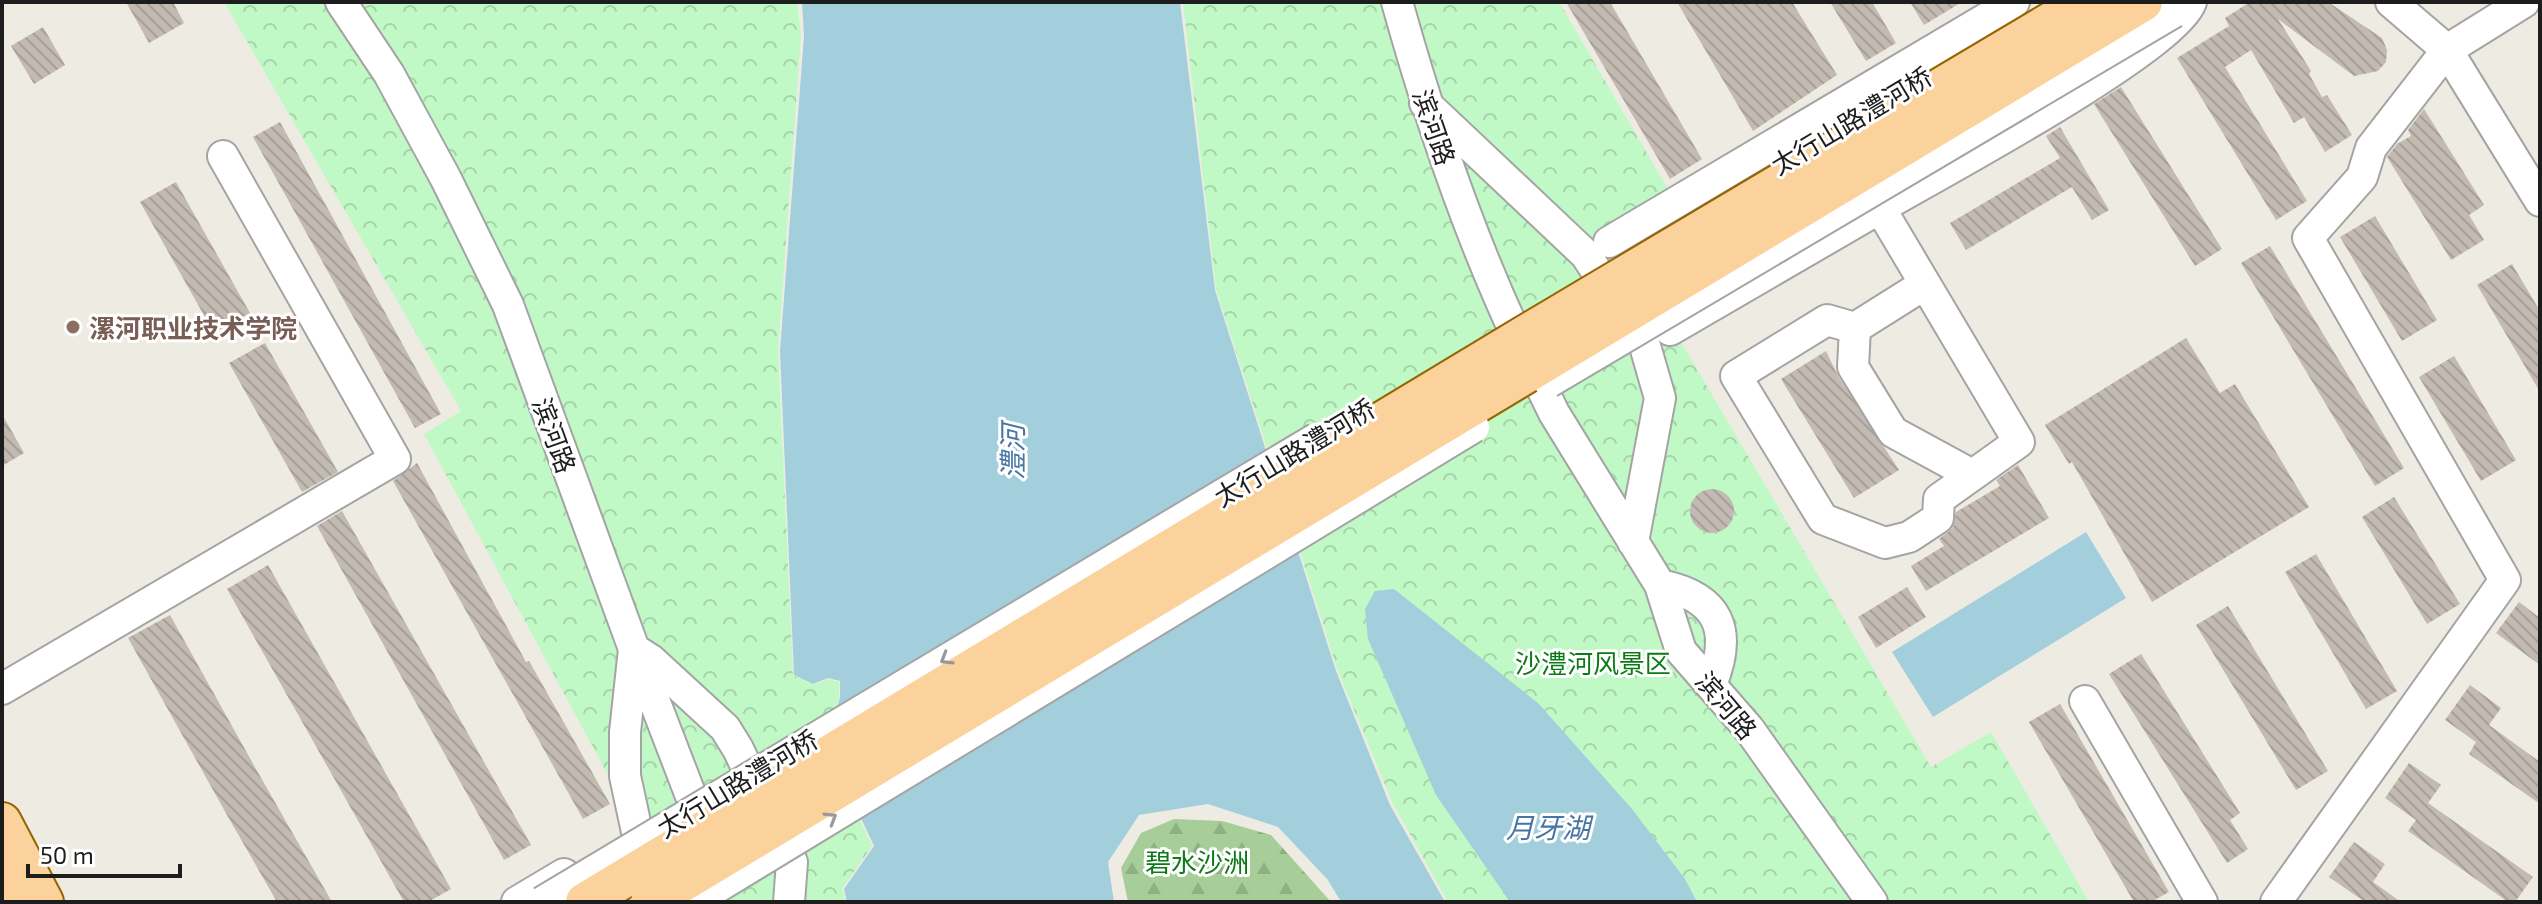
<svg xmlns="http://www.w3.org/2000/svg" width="2542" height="904" font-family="'Exo 2','Noto Sans SC',sans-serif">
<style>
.forest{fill:url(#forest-firs)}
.park{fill:url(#park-crowns)}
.water{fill:#a3cfdc}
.building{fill:url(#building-back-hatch)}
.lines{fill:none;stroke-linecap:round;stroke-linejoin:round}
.minor-casing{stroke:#a4a4a4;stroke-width:34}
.major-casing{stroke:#956501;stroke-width:42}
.minor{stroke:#fff;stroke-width:30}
.major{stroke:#fbd29c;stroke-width:38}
.minor-bridge-casing{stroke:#a4a4a4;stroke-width:34;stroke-linecap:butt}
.major-bridge-casing{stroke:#956501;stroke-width:42;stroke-linecap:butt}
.minor-bridge{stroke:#fff;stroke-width:30}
.major-bridge{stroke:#fbd29c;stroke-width:38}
.oneway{stroke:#999}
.education-dot{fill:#8d6e63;stroke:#fff;stroke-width:3}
.labels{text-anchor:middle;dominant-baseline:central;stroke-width:6;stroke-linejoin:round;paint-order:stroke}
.street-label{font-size:26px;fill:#1d1d1d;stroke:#fff}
.education-label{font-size:26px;font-weight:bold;fill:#785e54;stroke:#fff;text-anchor:start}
.park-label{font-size:26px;fill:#0c7a16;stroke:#fff}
.water-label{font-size:28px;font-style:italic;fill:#4876a4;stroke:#fff}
</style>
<defs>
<pattern id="forest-firs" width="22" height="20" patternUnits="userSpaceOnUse" patternTransform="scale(2)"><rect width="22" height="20" fill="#a7cd98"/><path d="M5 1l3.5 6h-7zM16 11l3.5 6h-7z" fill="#8fb083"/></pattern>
<pattern id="park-crowns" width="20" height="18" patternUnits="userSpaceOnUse" patternTransform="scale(2)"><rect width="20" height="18" fill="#c0f9c5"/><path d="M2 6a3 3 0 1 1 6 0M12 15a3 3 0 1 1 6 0" fill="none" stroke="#a5d5a9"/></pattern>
<pattern id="building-back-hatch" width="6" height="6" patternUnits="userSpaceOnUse" patternTransform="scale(2)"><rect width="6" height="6" fill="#c3bab2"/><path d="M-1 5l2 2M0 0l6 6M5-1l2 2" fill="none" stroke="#a79f99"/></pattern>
</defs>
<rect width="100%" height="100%" fill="#eeebe3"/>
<path class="forest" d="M1174,819l48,2 49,14 60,67h-203l-7,-34 20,-35z"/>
<path class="park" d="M224,2h573l4,32 -23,317 15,324 20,10 15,-6 11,3v16l-15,44 48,104 -30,43 4,13h-182l-42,-101 -198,-367 37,-23z
M1183,2h376l113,194 -57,34 316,537 60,-35 98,170h-641l-55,-98 -55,-133 -122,-382z"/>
<path class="water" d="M802,2h378l35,288 121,381 54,134 55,97h-104l-13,-22 -50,-53 -70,-23 -69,11 -31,47 6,40h-267l-3,-13 30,-43 -49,-105 15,-43v-17l-12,-3 -15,6 -19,-9 -14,-324 24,-315z
M2086,532l40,66 -193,119 -41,-65z
M1394,589l144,114 94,106 53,70 12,23h-187l-74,-107 -68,-156 -3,-30 10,-18z"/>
<path class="building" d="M126,2h47l11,21 -35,20z
M1566,2h44l92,157 -32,20z
M1677,2h115l45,73 -84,56z
M1830,2h42l24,41 -30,18z
M1910,2h52l-38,23z
M2250,2h78l54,36 5,12 -1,12 -8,9 -24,5 -76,-57 33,52 -2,3 13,23 5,-2 25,40 -27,17 -21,-35 -10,6 -43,-73 -26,17 82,134 -31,19 -99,-162 52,-32 -4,-8z
M43,27l22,38 -31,19 -23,-38z
M2121,87l101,162 -27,17 -101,-162z
M2424,109l60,96 -15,10 15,25 -33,20 -64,-103 10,-13 14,-8 -3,-6z
M280,122l161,292 -26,14 -162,-291z
M2060,127l49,83 -17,10 -20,-33 -106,63 -16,-27 110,-65 -14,-22z
M176,182l74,131 -36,20 -74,-131z
M2375,216l62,104 -35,21 -62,-104z
M2270,246l134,222 -29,18 -134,-223z
M2512,264l28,47v81l-63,-107z
M2186,338l34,55 15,-9 74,123 -157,95 -80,-140 -3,2 -24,-39z
M265,343l73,129 -36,20 -73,-129z
M1826,351l12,25 61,94 -45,28 -73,-119z
M2454,356l62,104 -35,21 -62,-104z
M2,414l22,39 -22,13z
M417,463l109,199 3,-1 81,143 -27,15 -190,-338z
M2018,465l31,53 -123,73 -15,-25 33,-20 -5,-7 14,-11 3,-16 44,-26 -4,-6z
M1690 511a22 22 0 1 1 44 0a22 22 0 1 1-44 0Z
M2394,497l66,107 -33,20 -65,-107z
M342,511l189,334 -27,15 -187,-334z
M2316,554l81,137 -31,18 -81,-137z
M268,565l183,324 -23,13h-24l-177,-313z
M1907,587l19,30 -50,31 -18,-31z
M2519,602l21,16v47l-44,-32z
M2228,606l100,165 -32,19 -100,-165z
M170,615l86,154 76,133h-55l-50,-87 -99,-177z
M2141,654l99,159 -10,7 18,29 -21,14 -118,-189z
M2470,685l31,23 -12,17 51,37v42l-71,-50 7,-12 -31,-22z
M2060,704l109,188 -18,10h-17l-105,-180z
M2409,763l32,22 -13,18 105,74 -18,25h-7l-100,-71 8,-11 -31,-22z
M2354,842l31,22 -12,18 28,20h-36l-36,-25z"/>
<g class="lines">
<g class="minor-casing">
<path id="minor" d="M341,2l48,72 57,105 62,126 126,344 -9,83v44l20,93
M1397,2c32,115 70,228 121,337
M2391,2l56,48 93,151
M1425,103l161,152 59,91 15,52 -27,144
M1609,242l405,-240
M1925,284l-70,44 -2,39 40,65 79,43
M1855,328l-28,-8 -91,56 87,143 62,24 24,-6 29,-19 1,-19 80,-57 -139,-234c55,-32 294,-159 311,-206
M1670,330l210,-122
M1533,370l21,43 106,172 21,66 68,78 123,173
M1660,585c60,12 73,46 51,100
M634,649l17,11 74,68 13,21 54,113 -3,40
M636,653l68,177
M2,689l393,-230 -172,-303
M2085,701l117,201
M517,902l47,-28
M2276,902l229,-322 -197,-342 54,-61 9,-29 76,-98 77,-48"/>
</g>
<g class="major-casing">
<path id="major" d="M2,822l42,80
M2,881l11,21"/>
</g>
<use href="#minor" class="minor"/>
<use href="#major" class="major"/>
<g class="minor-bridge-casing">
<path id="minor-bridge" d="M1549,382l625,-370
M542,902l775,-464
M693,902l781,-475"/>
</g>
<g class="major-bridge-casing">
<path id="major-bridge" d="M585,902l933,-563 566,-337
M650,902l1493,-900"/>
</g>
<use href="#minor-bridge" class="minor-bridge"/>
<use href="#major-bridge" class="major-bridge"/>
</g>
<defs><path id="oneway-chevron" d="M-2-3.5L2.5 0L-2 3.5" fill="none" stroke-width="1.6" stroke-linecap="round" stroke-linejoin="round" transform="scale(2)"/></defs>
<g class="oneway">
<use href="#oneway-chevron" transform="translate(946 659) rotate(149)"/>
<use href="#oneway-chevron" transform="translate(831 818) rotate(-31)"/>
</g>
<circle class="education-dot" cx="73" cy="327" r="8"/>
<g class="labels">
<g class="street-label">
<text transform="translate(1851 120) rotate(-31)">太行山路澧河桥</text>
<text transform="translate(1435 127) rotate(71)">滨河路</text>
<text transform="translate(555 435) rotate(70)">滨河路</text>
<text transform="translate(1294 452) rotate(-31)">太行山路澧河桥</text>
<text transform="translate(1727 705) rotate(50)">滨河路</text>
<text transform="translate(737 783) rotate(-31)">太行山路澧河桥</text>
</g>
<g class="education-label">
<text x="89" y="327">漯河职业技术学院</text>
</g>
<g class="park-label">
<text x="1593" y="662">沙澧河风景区</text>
<text x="1197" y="861">碧水沙洲</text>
</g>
<g class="water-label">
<text transform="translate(1012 452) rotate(-90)">澧河</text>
<text x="1548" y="827">月牙湖</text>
</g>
</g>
<rect width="2542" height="904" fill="none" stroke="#1d1d1d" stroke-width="8"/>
<path d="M28 864v12h152v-12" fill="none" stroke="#1d1d1d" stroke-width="4"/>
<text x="40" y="864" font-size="24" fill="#1d1d1d" stroke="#ffffff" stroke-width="6" paint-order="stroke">50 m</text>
</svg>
